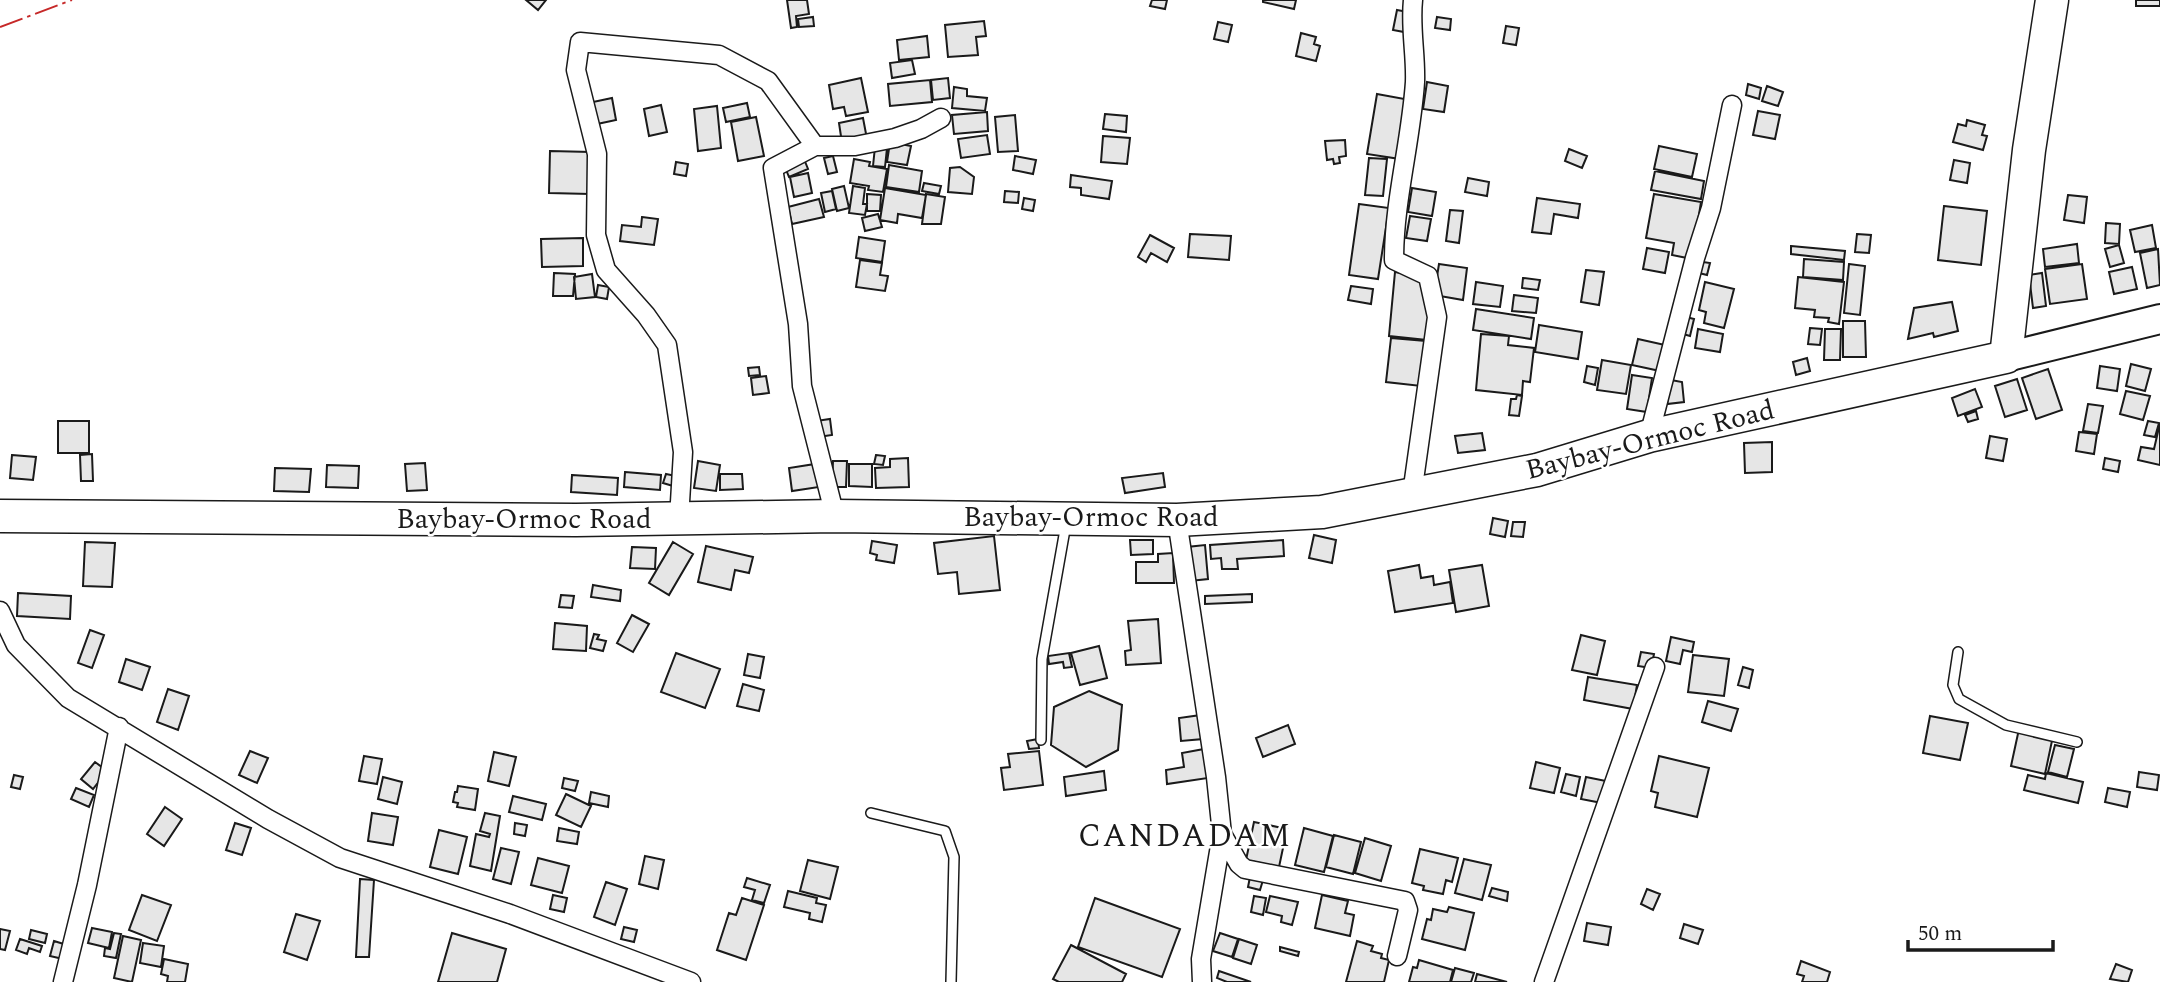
<svg xmlns="http://www.w3.org/2000/svg" width="2160" height="982" font-family="Spectral,serif">
<style>
.building{fill:#e6e6e6;stroke:#1a1a1a;stroke-width:2}
.lines{fill:none;stroke-linecap:round;stroke-linejoin:round}
.lane-casing{stroke:#1a1a1a;stroke-width:12}
.street-casing{stroke:#1a1a1a;stroke-width:21}
.primary-casing{stroke:#1a1a1a;stroke-width:32}
.highway-casing{stroke:#1a1a1a;stroke-width:35}
.lane{stroke:#fff;stroke-width:9}
.street{stroke:#fff;stroke-width:18}
.primary{stroke:#fff;stroke-width:28}
.highway{stroke:#fff;stroke-width:32}
.power{stroke:#c62828;stroke-width:2;stroke-dasharray:24 5 3.5 5;stroke-linecap:butt}
.labels{text-anchor:middle;dominant-baseline:central;stroke-width:5;stroke-linejoin:round;paint-order:stroke}
.street-label{font-size:28px;fill:#1a1a1a;stroke:#fff}
.quarter-label{font-size:32px;letter-spacing:2px;fill:#1a1a1a;stroke:#fff}
</style>
<rect width="100%" height="100%" fill="#fff"/>
<path class="building" d="M526,0h20l-8,10z
M787,0h20l2,14 -13,2 1,11 -6,1z
M1152,0h15l-2,9 -15,-3z
M1263,0h33l-2,9 -31,-7z
M2136,0h24v6h-24z
M1397,10l11,2 -4,20 -11,-2z
M813,17l1,9 -15,1 -1,-8z
M1437,17l14,2 -1,11 -15,-2z
M984,21l2,15 -10,1 2,18 -30,2 -3,-32z
M1218,22l14,3 -4,17 -14,-3z
M1506,26l13,2 -3,17 -13,-2z
M1301,33l15,4 -2,7 6,2 -4,15 -20,-5z
M927,36l2,21 -30,3 -2,-20z
M912,60l3,14 -23,4 -2,-15z
M861,78l7,34 -22,4 -2,-9 -11,2 -4,-24z
M948,78l2,20 -17,2 -2,-20z
M930,80l2,22 -42,4 -2,-22z
M1427,82l21,4 -4,26 -21,-3z
M1748,84l13,4 -2,11 -13,-4z
M1767,86l16,6 -5,14 -16,-5z
M954,87l13,2v7l20,2 -2,13 -33,-3z
M1377,94l33,6 -10,59 -33,-5z
M612,98l4,22 -19,4 -4,-22z
M747,103l3,14 -24,5 -3,-14z
M661,105l6,27 -18,4 -5,-27z
M717,106l4,42 -23,3 -4,-42z
M1758,111l22,4 -5,24 -22,-4z
M987,112l1,19 -34,3 -2,-19z
M1105,114l22,2 -1,16 -23,-3z
M1015,115l3,36 -20,1 -3,-35z
M756,117l8,39 -26,5 -7,-39z
M863,118l4,21 -25,4 -3,-20z
M1967,120l18,5 -3,10 5,1 -4,14 -30,-8 5,-18 8,2z
M987,135l3,19 -29,4 -3,-19z
M1103,136l27,2 -3,26 -26,-2z
M1345,140l1,16 -7,1 1,6 -6,1 -1,-5 -6,1 -2,-19z
M890,142l21,4 -4,19 -20,-3z
M1659,146l38,8 -5,23 -38,-8z
M875,147l12,1 -2,19 -12,-1z
M1569,149l18,7 -5,12 -17,-7z
M550,151l41,1 -1,42 -41,-1z
M833,156l4,16 -9,2 -4,-16z
M1015,156l21,4 -3,14 -20,-4z
M1369,158l18,1 -4,37 -18,-1z
M804,159l4,10 -19,8 -4,-10z
M854,159l16,3 -1,4 18,3 -4,23 -15,-2 1,-4 -19,-3z
M1954,160l16,3 -3,20 -17,-3z
M676,162l12,2 -2,12 -12,-2z
M889,165l33,6 -3,21 -33,-5z
M960,167l14,10 -2,17 -24,-2 2,-24z
M1655,171l49,10 -3,18 -50,-9z
M808,173l4,20 -18,4 -4,-20z
M1071,175l41,6 -3,18 -28,-4v-7l-11,-1z
M1468,178l21,4 -2,14 -22,-4z
M924,183l17,3 -2,8 -17,-3z
M844,186l5,22 -12,3 -5,-22z
M853,186l12,2 -2,16h4l-2,11 -16,-2z
M885,188l41,7 -4,23 -24,-4 -1,9 -17,-3z
M1412,188l24,4 -4,24 -24,-4z
M832,191l4,18 -11,3 -4,-19z
M1005,191l14,1 -1,11 -14,-1z
M867,194l14,1 -1,16h-13z
M926,194l19,3 -4,27h-19z
M1654,194l47,8 -9,57 -20,-4 2,-12 -28,-5z
M2068,195l19,2 -3,26 -20,-3z
M1024,198l11,2 -2,11 -11,-2z
M1537,198l43,6 -2,14 -24,-4 -3,20 -19,-2z
M819,199l5,18 -32,7 -4,-17z
M1359,204l30,4 -11,71 -29,-4z
M1944,206l43,5 -6,54 -43,-5z
M1450,210l13,1 -4,32 -13,-2z
M878,214l4,13 -17,4 -3,-13z
M1410,216l21,3 -4,22 -21,-3z
M642,217l16,2 -4,26 -34,-4 2,-16 19,2z
M2106,223l14,1 -1,20 -14,-1z
M2152,225l4,23 -21,4 -5,-22z
M1190,234l41,2 -2,24 -41,-3z
M1857,234l14,1 -2,18 -14,-1z
M1150,235l24,13 -7,14 -16,-9 -5,9 -8,-5z
M859,237l26,4 -3,21 -26,-4z
M583,238v28l-41,1 -1,-28z
M2077,244l2,19 -34,4 -2,-18z
M2119,245l5,18 -14,4 -5,-18z
M1791,246l54,5 -1,9 -53,-6z
M1647,248l22,4 -4,21 -22,-4z
M2158,249l2,36 -13,3 -7,-35z
M1804,259l40,3 -1,18 -40,-3z
M860,260l22,3 -2,12 8,1 -3,15 -29,-4z
M1703,262l7,1 -3,12 -8,-2z
M1439,264l28,4 -4,32 -29,-5z
M1849,264l16,2 -5,49 -16,-2z
M2082,264l5,35 -37,5 -5,-35z
M2132,267l5,22 -23,5 -5,-22z
M1586,270l18,2 -5,33 -18,-3z
M1395,272l29,5 7,29 -4,34 -38,-4z
M554,273l21,1 -2,22h-20z
M2042,273l4,33 -13,2 -4,-33z
M592,274l3,23 -19,2 -2,-22z
M1798,277l46,5 -5,42 -11,-2 1,-4 -15,-1 1,-7 -20,-2z
M1523,278l17,2 -2,10 -16,-2z
M1476,282l27,4 -3,21 -27,-3z
M1705,282l29,7 -10,39 -20,-5 2,-11 -7,-2z
M598,285l11,2 -2,12 -11,-2z
M1351,286l22,3 -2,15 -23,-4z
M1514,295l24,3 -2,15 -24,-2z
M1952,302l6,29 -24,6 -1,-4 -25,6 6,-31z
M1476,309l58,9 -3,21 -58,-9z
M1686,317l8,2 -4,17 -7,-2z
M1843,321h22l1,36h-23z
M1539,325l43,7 -4,27 -43,-7z
M1810,328l12,1 -2,16 -12,-1z
M1698,329l25,5 -3,18 -25,-4z
M1825,329h16l-1,31h-16z
M1481,334l28,2 -1,9 26,3 -4,34 -7,-1 -1,14 -46,-5z
M1391,338l35,3 -5,45 -35,-4z
M1638,339l27,6 -5,26 -28,-6z
M1807,358l3,13 -14,4 -3,-13z
M1602,360l29,5 -5,29 -29,-4z
M2131,364l20,5 -6,22 -19,-5z
M1587,366l11,2 -3,17 -11,-3z
M2100,366l20,3 -3,22 -20,-3z
M759,367l1,8 -11,1 -1,-8z
M2048,369l14,41 -26,9 -14,-41z
M1632,375l20,3 -5,34 -20,-3z
M766,376l3,17 -16,2 -2,-17z
M2017,379l10,31 -22,7 -10,-31z
M1671,380l11,2 2,20 -17,2z
M1975,389l7,18 -24,9 -6,-18z
M2126,391l24,5 -7,24 -23,-6z
M1517,395l5,1 -3,20 -10,-1 2,-16h5z
M2088,404l15,2 -5,27 -15,-2z
M1976,411l2,8 -10,3 -3,-7z
M830,419l2,16 -14,2 -2,-16z
M58,421h31v32h-31z
M2148,421l11,2 -4,14 -11,-2z
M2160,423v42l-22,-5 3,-13 13,2z
M2079,432l18,2 -3,20 -18,-3z
M1482,433l3,17 -27,3 -3,-17z
M1990,436l17,3 -4,22 -17,-3z
M1772,442v30l-27,1 -1,-30z
M92,454l1,27h-12l-1,-26z
M12,455l24,2 -3,23 -23,-2z
M876,455l9,1 -2,9 -9,-1z
M908,458l1,29 -33,1 -1,-20 15,-1v-8z
M2105,458l15,3 -2,11 -15,-3z
M698,461l22,4 -4,26 -22,-3z
M833,461h14l-1,26h-14z
M425,463l2,27 -20,1 -2,-27z
M815,464l4,23 -27,4 -3,-23z
M849,464h23v23l-23,-1z
M327,465l32,1 -1,22 -32,-1z
M275,468l36,1 -2,23 -35,-1z
M625,472l36,3 -1,15 -36,-3z
M1163,473l2,14 -40,6 -3,-15z
M666,474l10,2 -3,10 -10,-3z
M720,474h22l1,15 -23,1z
M572,475l46,3 -1,17 -46,-3z
M1493,518l15,3 -3,16 -15,-3z
M1513,522h12l-2,15 -12,-1z
M1314,535l22,5 -4,23 -23,-5z
M994,536l6,54 -41,4 -2,-22 -19,2 -4,-31z
M1130,540h23v14l-22,1z
M1283,540l1,16 -47,3 1,10h-16l-1,-11 -10,1 -1,-14z
M872,541l25,4 -3,18 -18,-3 1,-5 -7,-2z
M85,542l30,1 -3,44 -29,-1z
M673,542l20,12 -24,41 -20,-12z
M1205,545l3,34 -18,2 -3,-34z
M706,546l47,11 -4,16 -14,-3 -4,20 -33,-8z
M632,547l24,1 -1,21 -25,-1z
M1173,553l1,30h-38v-21h22v-8z
M1419,565l2,13 12,-2 1,9 16,-3 3,21 -58,9 -7,-41z
M1482,565l7,41 -33,6 -7,-42z
M593,585l28,5 -1,11 -29,-4z
M18,593l53,3 -1,23 -53,-3z
M1252,594v8l-47,2v-8z
M561,595l13,1 -2,12 -13,-1z
M632,615l17,9 -16,28 -16,-9z
M1158,619l3,44 -35,2 -1,-14 6,-1 -3,-29z
M555,623l32,3 -1,25 -33,-2z
M90,630l14,5 -12,33 -14,-5z
M594,634l5,1 -2,4 9,2 -3,10 -13,-3z
M1581,635l24,6 -8,34 -25,-5z
M1671,637l23,5 -2,10 -9,-2 -3,14 -14,-3z
M1099,646l8,32 -27,7 -9,-32z
M1641,652l13,2 -3,14 -13,-2z
M676,653l44,16 -15,39 -44,-16z
M1069,653l3,14 -8,1 -1,-6 -14,2 -1,-8z
M748,654l16,3 -4,21 -16,-3z
M1693,655l36,4 -5,37 -36,-4z
M126,659l24,8 -8,23 -23,-8z
M1743,667l10,3 -4,18 -11,-3z
M1588,677l49,8 -4,24 -49,-9z
M743,684l21,6 -5,21 -22,-5z
M168,689l21,7 -11,34 -21,-8z
M1089,691l33,14 -4,45 -32,17 -35,-22 3,-38z
M1708,701l30,8 -7,22 -29,-9z
M1201,715l2,24 -22,2 -2,-23z
M1930,716l38,7 -8,37 -37,-7z
M1288,725l7,19 -32,13 -7,-19z
M2019,729l34,7 -8,38 -34,-8z
M1038,739l1,9 -10,1 -2,-8z
M2055,745l19,4 -7,28 -19,-5z
M1204,749l4,29 -41,6 -1,-14 18,-3 -2,-14z
M250,751l18,7 -11,25 -18,-8z
M1039,751l4,34 -39,5 -3,-22 9,-1 -2,-13z
M494,752l22,5 -7,29 -21,-5z
M364,756l18,3 -5,25 -18,-3z
M1659,756l50,12 -12,49 -42,-10 3,-14 -7,-2z
M95,762l12,9 -14,18 -12,-10z
M1536,762l24,6 -6,25 -24,-5z
M1104,771l2,19 -40,6 -2,-19z
M2139,772l20,3 -2,15 -20,-3z
M2046,773l37,9 -5,21 -54,-13 4,-15 17,4z
M1566,774l14,3 -4,19 -15,-4z
M14,775l9,2 -3,12 -9,-2z
M383,777l19,5 -5,22 -19,-5z
M1586,777l20,4 -4,22 -21,-4z
M564,778l14,3 -3,10 -13,-3z
M458,786l20,3 -3,21 -18,-3 1,-4 -5,-1 2,-10h2z
M76,788l18,7 -5,12 -18,-8z
M2108,788l22,4 -3,15 -22,-5z
M591,792l18,4 -1,11 -19,-4z
M566,794l25,12 -10,21 -25,-12z
M513,796l33,8 -4,16 -33,-8z
M165,807l17,12 -18,27 -17,-12z
M372,813l26,4 -5,28 -25,-4z
M485,813l15,3 -9,55 -21,-5 6,-32 13,3 1,-3 -10,-3z
M1254,822l33,7 -8,38 -33,-7z
M235,823l16,5 -9,27 -16,-5z
M515,823l12,2 -2,11 -11,-2z
M559,828l20,4 -2,12 -20,-3z
M1304,828l29,8 -9,36 -29,-7z
M439,830l28,7 -9,37 -28,-7z
M1334,835l27,7 -8,32 -27,-7z
M1365,838l26,8 -10,35 -26,-8z
M501,848l18,4 -8,32 -18,-5z
M1420,849l38,9 -6,24 -6,-2 -3,14 -20,-4 1,-4 -12,-3z
M645,856l19,4 -6,29 -19,-5z
M538,858l31,8 -7,27 -31,-8z
M1464,859l27,6 -9,35 -27,-7z
M808,860l30,7 -8,32 -30,-8z
M1250,877l13,3 -3,10 -12,-3z
M747,878l23,7 -6,18 -12,-3 3,-10 -11,-3z
M360,879l14,1 -5,77h-13z
M606,882l21,7 -12,36 -21,-8z
M1492,888l16,4 -1,9 -18,-5z
M1647,889l13,5 -7,16 -12,-6z
M788,891l29,7 -1,5 10,2 -4,17 -13,-3 1,-6 -26,-6z
M142,895l29,10 -14,36 -28,-11z
M553,895l14,3 -3,14 -14,-3z
M1322,895l26,6 -3,12 9,2 -4,21 -35,-8z
M1254,896l12,2 -3,17 -12,-3z
M1270,896l28,6 -6,23 -11,-3 1,-6 -16,-4z
M742,898l22,7 -18,55 -29,-10 12,-37 7,2z
M1095,898l85,31 -18,48 -84,-30z
M1449,907l25,6 -9,37 -43,-11 5,-20 4,1 2,-11 14,3z
M296,914l24,7 -13,39 -23,-8z
M1587,923l24,4 -3,18 -24,-4z
M1684,924l19,6 -5,14 -18,-6z
M624,927l13,3 -3,12 -13,-3z
M92,928l20,4 -3,16 -21,-5z
M0,929l10,2 -5,19 -5,-1z
M31,930l16,4 -2,9 -16,-4z
M114,933l7,1 -5,24 -12,-2 1,-8 5,1z
M452,933l54,16 -9,33h-59z
M1220,933l18,6 -6,18 -19,-6z
M123,936l18,4 -9,42 -18,-4z
M20,939l22,7 -2,6 -11,-4 -2,6 -11,-4z
M1239,939l18,6 -6,19 -18,-6z
M54,941l13,4 -4,14 -13,-3z
M1357,941l16,5 -2,5 11,3 -1,4 8,2 -5,22h-38z
M143,943l21,3 -3,21 -21,-4z
M1071,945l55,29 -4,8h-63l-6,-3z
M1280,947l19,5 -1,4 -18,-5z
M164,959l24,5 -3,18h-18l1,-6 -7,-2z
M1419,960l34,10 -3,12h-41l4,-15 4,1z
M1801,961l29,11 -3,10h-25l2,-6 -7,-2z
M2116,964l16,6 -4,12 -18,-3z
M1455,968l19,5 -3,9h-20z
M1219,971l32,11h-24l-10,-4z
M1477,974l30,8h-32z"/>
<g class="lines">
<g class="lane-casing">
<path id="lane" d="M1958,652l-5,33 6,14 47,26 71,17
M1041,740l1,-81 24,-135
M871,813l74,18 9,26 -3,125"/>
</g>
<g class="street-casing">
<path id="street" d="M1649,436l46,-178 16,-50 21,-103
M1412,494l25,-177 -9,-41 -34,-16c0,-60 17,-118 21,-178 1,-28 -5,-54 -2,-82
M835,516l-33,-130 -4,-62 -25,-156 42,-22h40l40,-8 26,-9 20,-11
M679,519l4,-67 -16,-107 -21,-30 -40,-45 -10,-35 1,-81 -21,-84 4,-28 139,13 49,26 47,65
M1177,520l39,257 6,57 -21,125 1,23
M0,611l16,34 52,53 200,121 72,39 170,56 181,68
M1222,834l17,30 6,5 160,32 3,9 -11,46
M63,982l24,-97 32,-158
M1544,982l111,-315"/>
</g>
<g class="primary-casing">
<path id="primary" d="M2006,357l154,-38"/>
</g>
<g class="highway-casing">
<path id="highway" d="M0,516l576,4 259,-4 342,4 145,-8 215,-42 112,-34 357,-79 23,-207 23,-150"/>
</g>
<use href="#lane" class="lane"/>
<use href="#street" class="street"/>
<use href="#primary" class="primary"/>
<use href="#highway" class="highway"/>
<path class="power" d="M0,27l72,-27"/>
</g>
<g class="labels">
<g class="street-label">
<text transform="translate(1650 440) rotate(-14)">Baybay-Ormoc Road</text>
<text x="1091" y="517">Baybay-Ormoc Road</text>
<text x="524" y="519">Baybay-Ormoc Road</text>
</g>
<g class="quarter-label">
<text x="1185" y="836">CANDADAM</text>
</g>
</g>
<path d="M1908 940v10h145v-10" fill="none" stroke="#1a1a1a" stroke-width="3.5"/>
<text x="1918" y="940" font-size="21" fill="#1a1a1a" stroke="#ffffff" stroke-width="5" paint-order="stroke">50 m</text>
</svg>
